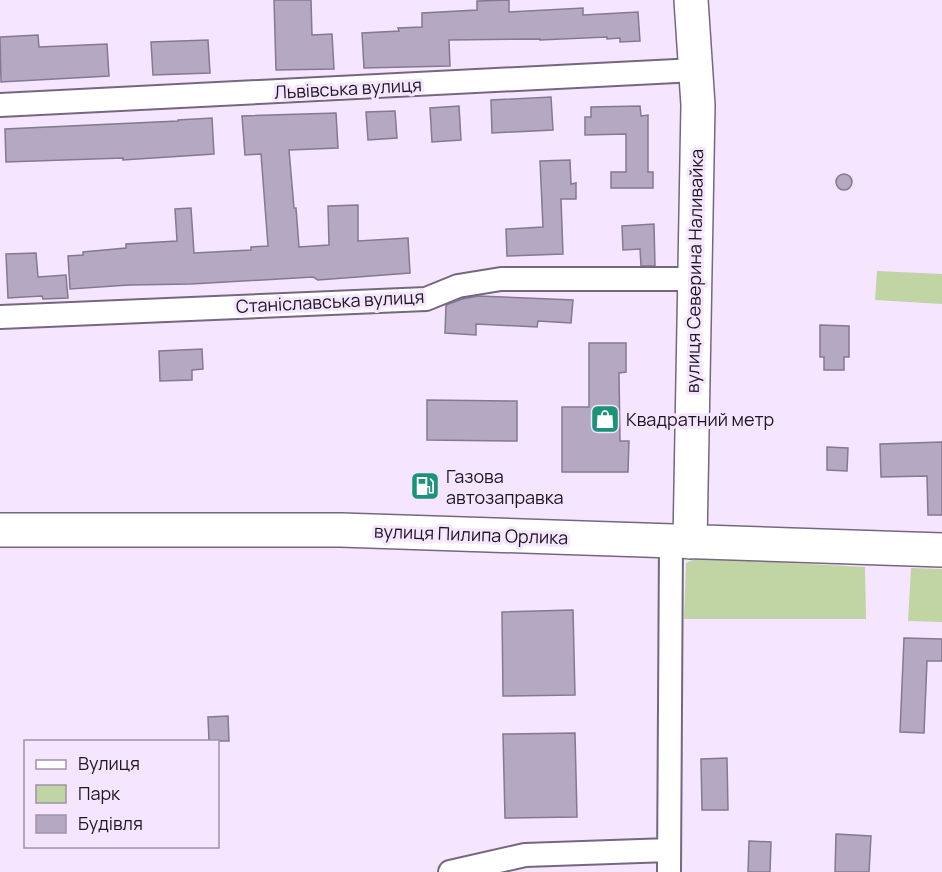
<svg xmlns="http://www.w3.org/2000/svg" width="942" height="872" font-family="Manrope,sans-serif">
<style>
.green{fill:#c0d4a4}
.building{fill:#b4a8c2;stroke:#847991;stroke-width:1.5}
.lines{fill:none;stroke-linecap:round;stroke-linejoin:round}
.street-casing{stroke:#75687e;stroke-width:26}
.secondary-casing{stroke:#75687e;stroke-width:36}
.street{stroke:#fff;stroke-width:22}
.secondary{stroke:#fff;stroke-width:33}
.labels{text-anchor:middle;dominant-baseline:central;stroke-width:6;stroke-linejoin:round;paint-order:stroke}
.street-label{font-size:18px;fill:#1c1720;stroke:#f5e5ff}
.poi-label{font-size:18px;fill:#1c1720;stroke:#f5e5ff;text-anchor:start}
</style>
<rect width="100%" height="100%" fill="#f5e5ff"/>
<path class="green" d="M877,271l65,3v30l-67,-4z
M697,558l168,9 1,52h-182l2,-56z
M911,568l31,1v53l-34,-1z"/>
<path class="building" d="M274,0h37l1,35 20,-1 2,35 -58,1z
M509,0v12l74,-4v7l55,-3 2,29 -20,1v-4l-13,1v-2l-67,3v-1l-91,1 1,26 -86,2 -2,-35 37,-2 -1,-3 24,-1v-14l55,-3v-9z
M38,35l1,12 68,-3 2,32 -108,6 -1,-45z
M208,40l2,33 -57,2 -2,-33z
M551,97l2,33 -61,3 -1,-33z
M459,106l2,34 -29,2 -2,-34z
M640,106l1,10 7,-1v57h5v16h-42v-16h15v-38l-41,1v-18h6v-10z
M395,111l2,27 -29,2 -2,-28z
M336,113l2,35 -49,2 5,58h2l3,39 30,-2 -1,-39 30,-1v36l50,-3 2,35 -92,7 -5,-3 -122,7 -62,1 -59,4 -2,-33 15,-1v-3l43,-4v-4l51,-3 -2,-32 16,-1 3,45 57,-3v-3l17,-1 -7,-92 -16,1 -3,-39z
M212,118l2,36 -91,6v-2l-117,4 -1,-33 173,-8v-1z
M570,160l1,24 5,-1v16h-15l2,55 -56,2 -1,-27 37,-2 -3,-66z
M836 182a8 8 0 1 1 16 0a8 8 0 1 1-16 0Z
M654,224l1,42h-14l-1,-17 -17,1 -1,-24z
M36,253l2,24 28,-2 2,23 -25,1 -1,-3 -34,2 -2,-44z
M478,296l95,4 -2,23 -33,-2 -1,6 -61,-3v11l-31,-2 1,-28 16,-6z
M820,325l29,1v31h-5v13h-20v-13h-4z
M589,343h37v29l-7,1 1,68h9l-1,31h-66v-65h27z
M202,349l1,20 -11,1v10l-32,1 -1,-30z
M427,400l90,1v40l-90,-1z
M942,442v73h-14l-1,-39 -46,1 -1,-33z
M827,447l21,1 -1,23 -20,-1z
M573,610l2,85 -72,1 -1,-84z
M904,638l38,1v22h-15l-3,72 -24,-1z
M228,716l1,25h-20l-1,-24z
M575,733l2,84 -72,1 -2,-84z
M727,758l1,52h-26l-1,-51z
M836,834l35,2 -2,36h-34z
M749,841l22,1 -1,30h-22z"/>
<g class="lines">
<g class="street-casing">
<path id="street" d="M0,105l696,-35
M0,317l426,-18 32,-13 43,-7h193
M450,872l75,-17 144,-5
M669,872l2,-331"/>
</g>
<g class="secondary-casing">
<path id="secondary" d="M0,530h341l601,20
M690,542l8,-437 -7,-105"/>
</g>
<use href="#street" class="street"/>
<use href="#secondary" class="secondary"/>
</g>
<defs>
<g id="shop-square" transform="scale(1.5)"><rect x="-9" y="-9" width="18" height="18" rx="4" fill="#1a9379" stroke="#f5e5ff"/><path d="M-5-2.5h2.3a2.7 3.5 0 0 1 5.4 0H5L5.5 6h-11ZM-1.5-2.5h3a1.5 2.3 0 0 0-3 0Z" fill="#fff"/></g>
<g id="fuel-square" transform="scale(1.5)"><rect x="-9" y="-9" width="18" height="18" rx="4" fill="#1a9379" stroke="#f5e5ff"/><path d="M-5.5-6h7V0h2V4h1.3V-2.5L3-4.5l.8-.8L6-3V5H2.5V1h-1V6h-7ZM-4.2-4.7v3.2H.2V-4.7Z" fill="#fff"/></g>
</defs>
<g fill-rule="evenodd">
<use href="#shop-square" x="605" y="419"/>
<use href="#fuel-square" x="425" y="486"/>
</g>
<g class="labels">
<g class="street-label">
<text transform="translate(348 88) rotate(-3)">Львівська вулиця</text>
<text transform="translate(694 271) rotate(-89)">вулиця Северина Наливайка</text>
<text transform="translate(330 301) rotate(-3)">Станіславська вулиця</text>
<text transform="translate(471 534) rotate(2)">вулиця Пилипа Орлика</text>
</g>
<g class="poi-label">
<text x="626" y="419">Квадратний метр</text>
<text x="446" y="476">Газова<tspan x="446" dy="21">автозаправка</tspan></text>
</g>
</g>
<rect x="24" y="740" width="195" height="108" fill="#f5e5ff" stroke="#9e93a6" stroke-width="1.5"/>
<rect x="36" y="760" width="30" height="9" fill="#ffffff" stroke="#9e93a6" stroke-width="1.5"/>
<text x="78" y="770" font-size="18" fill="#1c1720">Вулиця</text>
<rect x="36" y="785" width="30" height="18" fill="#c0d4a4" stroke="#9e93a6" stroke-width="1.5"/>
<text x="78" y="800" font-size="18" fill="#1c1720">Парк</text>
<rect x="36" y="815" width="30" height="18" fill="#b4a8c2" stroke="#9e93a6" stroke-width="1.5"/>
<text x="78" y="830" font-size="18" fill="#1c1720">Будівля</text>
</svg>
